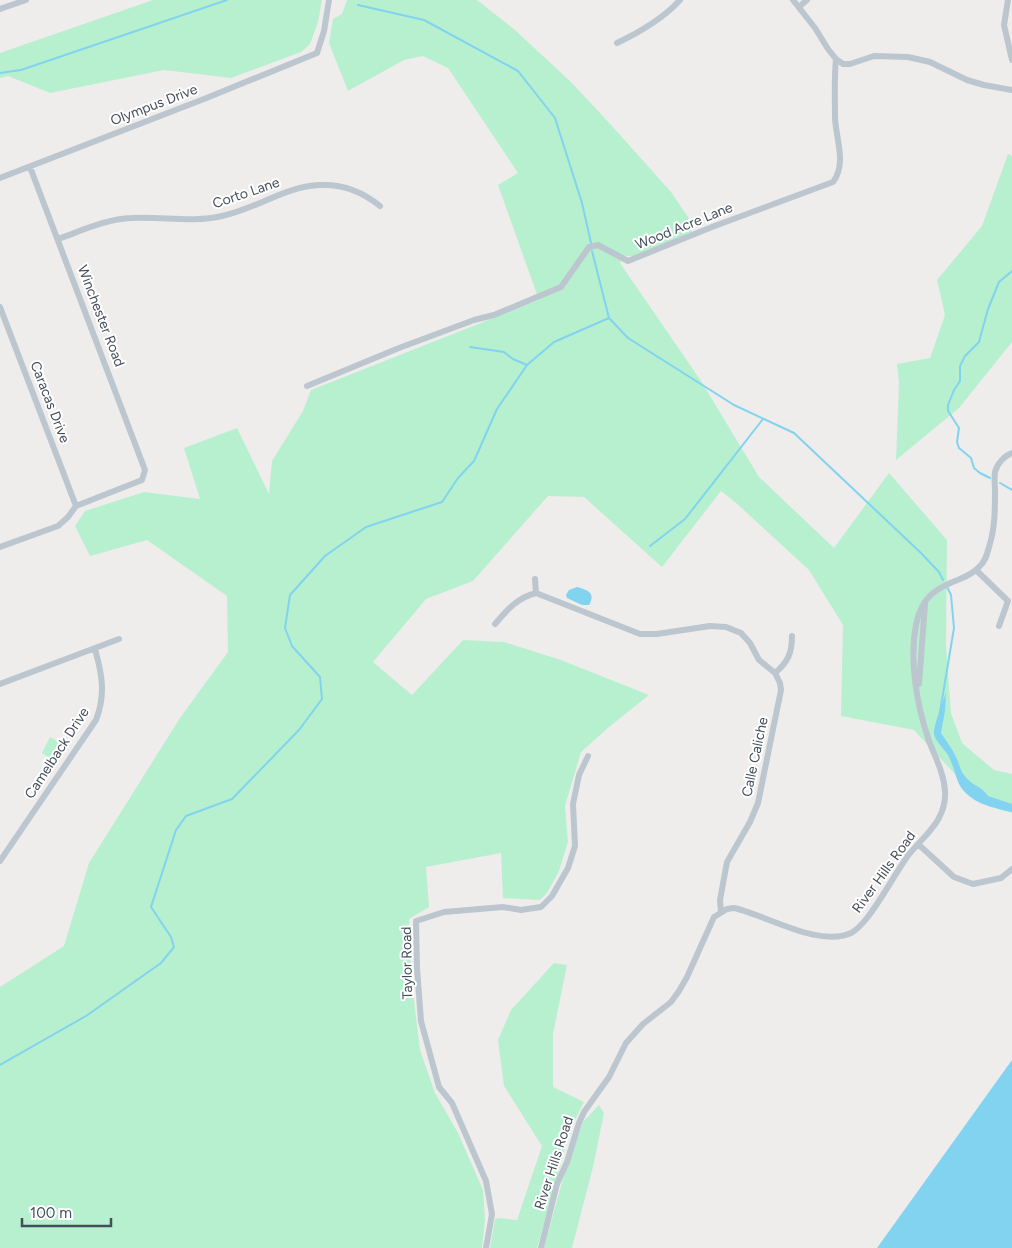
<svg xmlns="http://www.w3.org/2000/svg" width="1012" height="1248" font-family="Figtree,sans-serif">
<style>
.green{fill:#b7f0cf}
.water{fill:#81d3ef}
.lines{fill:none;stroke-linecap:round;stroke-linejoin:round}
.stream{stroke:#81d3ef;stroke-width:2}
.minor{stroke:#bcc6cf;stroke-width:6}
.labels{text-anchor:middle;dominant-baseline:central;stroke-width:4;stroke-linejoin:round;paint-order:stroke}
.street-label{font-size:14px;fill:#444e5a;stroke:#fff}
</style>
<rect width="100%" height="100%" fill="#efecec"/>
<path class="green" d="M153,0h169l-4,22 -8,22 -9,8 -70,26 -67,-8 -114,23 -42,-17 -8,2v-25z
M347,0h130l38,30 57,53 40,43 59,66 19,28 2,12 -58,24h-10l-4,7 81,118 58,96 75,71 55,-75 58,67 -1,106 5,67 11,30 32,27 18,4v39l-14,-4 -32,-23 -52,-56 -73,-14 2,-91 -34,-55 -74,-68 -14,-11 -59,76 -78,-70 -36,-1 -75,85 -47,18 -53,63 39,33 51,-55 41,2 57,18 88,35 -40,32 -28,25 -16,54 3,36 -9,29 -12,22 -7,7 -37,-2 -2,-45 -75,14 3,40 -20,12 2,57 9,74 15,43 23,40 25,57 2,30 -3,28h-482v-261l64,-41 25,-83 91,-145 48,-66 -1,-56 -80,-56 -57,16 -15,-30 10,-15 59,-19 56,7 -16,-51 53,-20 32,66 3,-33 31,-50 8,-21 228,-90 -41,-115 20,-12 -70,-105 -25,-12 -19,4 -56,31 -19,-48 4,-24 9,-5z
M1008,154l4,2v186l-53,66 -63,52 3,-78 -2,-18 33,-6 15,-43 -8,-35 45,-54z
M50,737l9,5 -9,16 -8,-5z
M554,963l13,2 -14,69v53l31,15 -13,26 -34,120h-47l5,-29 5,-1 17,2 25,-74 -38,-60 -6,-46 13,-30z
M599,1105l5,8 -11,54 -21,81h-28l18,-66 21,-60z"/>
<path class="water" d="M577,587c11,3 19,6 12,18h-7l-15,-7 -1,-3 3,-5z
M946,692l-1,19 -4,22c5,8 11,15 15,24 3,6 4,13 8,18 6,10 18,11 24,21l24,8v8c-19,-4 -43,-9 -53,-28 -4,-9 -6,-20 -11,-29 -4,-7 -13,-13 -14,-22 0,-10 9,-30 12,-41z
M1012,1060v188h-135z"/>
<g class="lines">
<path class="stream" d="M358,5l66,15 94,51 37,47 27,85 9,40
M0,73l21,-3 206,-70
M592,251l17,67 19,20 106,67 60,28 127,120 18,19 4,8
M470,347l34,5 9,7 14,6
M990,478l-10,-5 -6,-5 -3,-10 -12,-10 -2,-6 2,-14 -11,-17v-6l6,-15 6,-9v-15l5,-10 14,-14 9,-33 11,-27 13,-11
M1000,483l12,7
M650,546l35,-27 78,-100
M940,712l14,-84 -3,-33 -4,-8
M0,1065l86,-49 75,-53 13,-16 -3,-10 -20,-30 25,-77 10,-14 46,-17 67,-69 23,-31 -2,-22 -28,-31 -7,-18 5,-33 35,-39 41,-29 76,-25 16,-24 16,-17 23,-52 30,-44 27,-23 55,-24"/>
<path class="minor" d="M793,0l22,28 13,21 8,10 7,5h7l24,-8 34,1 22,5 37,18 17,5 28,5
M1008,0l-4,25 8,35
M799,7l8,-7
M0,9l26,-9
M617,43c23,-11 46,-24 63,-43
M0,178l204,-79 113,-46 7,-22 5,-31
M58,239c23,-8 48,-20 73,-21 31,-2 61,5 91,-2 34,-7 64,-30 98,-31 23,-1 43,7 60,21
M0,307l76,199
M307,386l92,-38 75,-28 20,-5 67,-28 28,-40 9,-2 30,16 84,-34 121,-45c14,-18 3,-43 2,-64 0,-20 -1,-39 1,-59
M0,547l58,-21 10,-9 8,-11 66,-26 3,-10 -115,-303
M976,570l32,31 -9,25
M535,579l1,14
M495,624c13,-15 22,-26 41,-31l104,41h17l53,-8 16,1 15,6 9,10 9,17 16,13
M0,684l119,-45
M919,684l6,-80
M918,844l36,33 19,7 28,-6 11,-9
M0,861l96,-141c10,-26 6,-46 -1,-71
M721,912l-1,-12 7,-38 23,-40 8,-19 23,-113 -1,-7 -5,-10c13,-11 17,-20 17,-37
M486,1248l6,-34 -6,-33 -34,-78 -13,-16 -18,-66 -4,-53 -1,-47 28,-9 59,-5 18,3 20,-3 11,-11 16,-28 7,-22 -2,-42 6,-29 9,-19
M541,1248l16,-64 10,-22 12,-39 5,-11 25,-35 17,-34 17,-19 28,-22 8,-11 8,-14 27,-60 13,-8 7,-1c32,7 85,40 117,25 6,-3 12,-10 16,-15 15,-19 26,-41 40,-61 16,-21 40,-36 38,-66 -1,-18 -10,-34 -16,-50 -12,-35 -20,-80 -13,-116 5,-28 20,-37 44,-46 7,-3 14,-6 19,-12 6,-5 8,-12 10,-20 6,-18 6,-37 6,-56 0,-6 -1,-13 0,-19 2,-8 9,-16 17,-19"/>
</g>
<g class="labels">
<g class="street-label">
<text transform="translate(154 105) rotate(-21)">Olympus Drive</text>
<text transform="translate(246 193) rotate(-19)">Corto Lane</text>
<text transform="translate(684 226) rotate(-22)">Wood Acre Lane</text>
<text transform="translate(101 316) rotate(69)">Winchester Road</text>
<text transform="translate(50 402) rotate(69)">Caracas Drive</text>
<text transform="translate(57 753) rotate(-57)">Camelback Drive</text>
<text transform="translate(755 757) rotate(-78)">Calle Caliche</text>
<text transform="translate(884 872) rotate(-54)">River Hills Road</text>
<text transform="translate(407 963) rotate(-91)">Taylor Road</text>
<text transform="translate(554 1163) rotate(-72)">River Hills Road</text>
</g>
</g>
<path d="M22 1218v8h89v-8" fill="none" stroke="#444e5a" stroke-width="2.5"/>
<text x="30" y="1218" font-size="15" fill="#444e5a" stroke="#ffffff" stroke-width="4" paint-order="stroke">100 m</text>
</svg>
